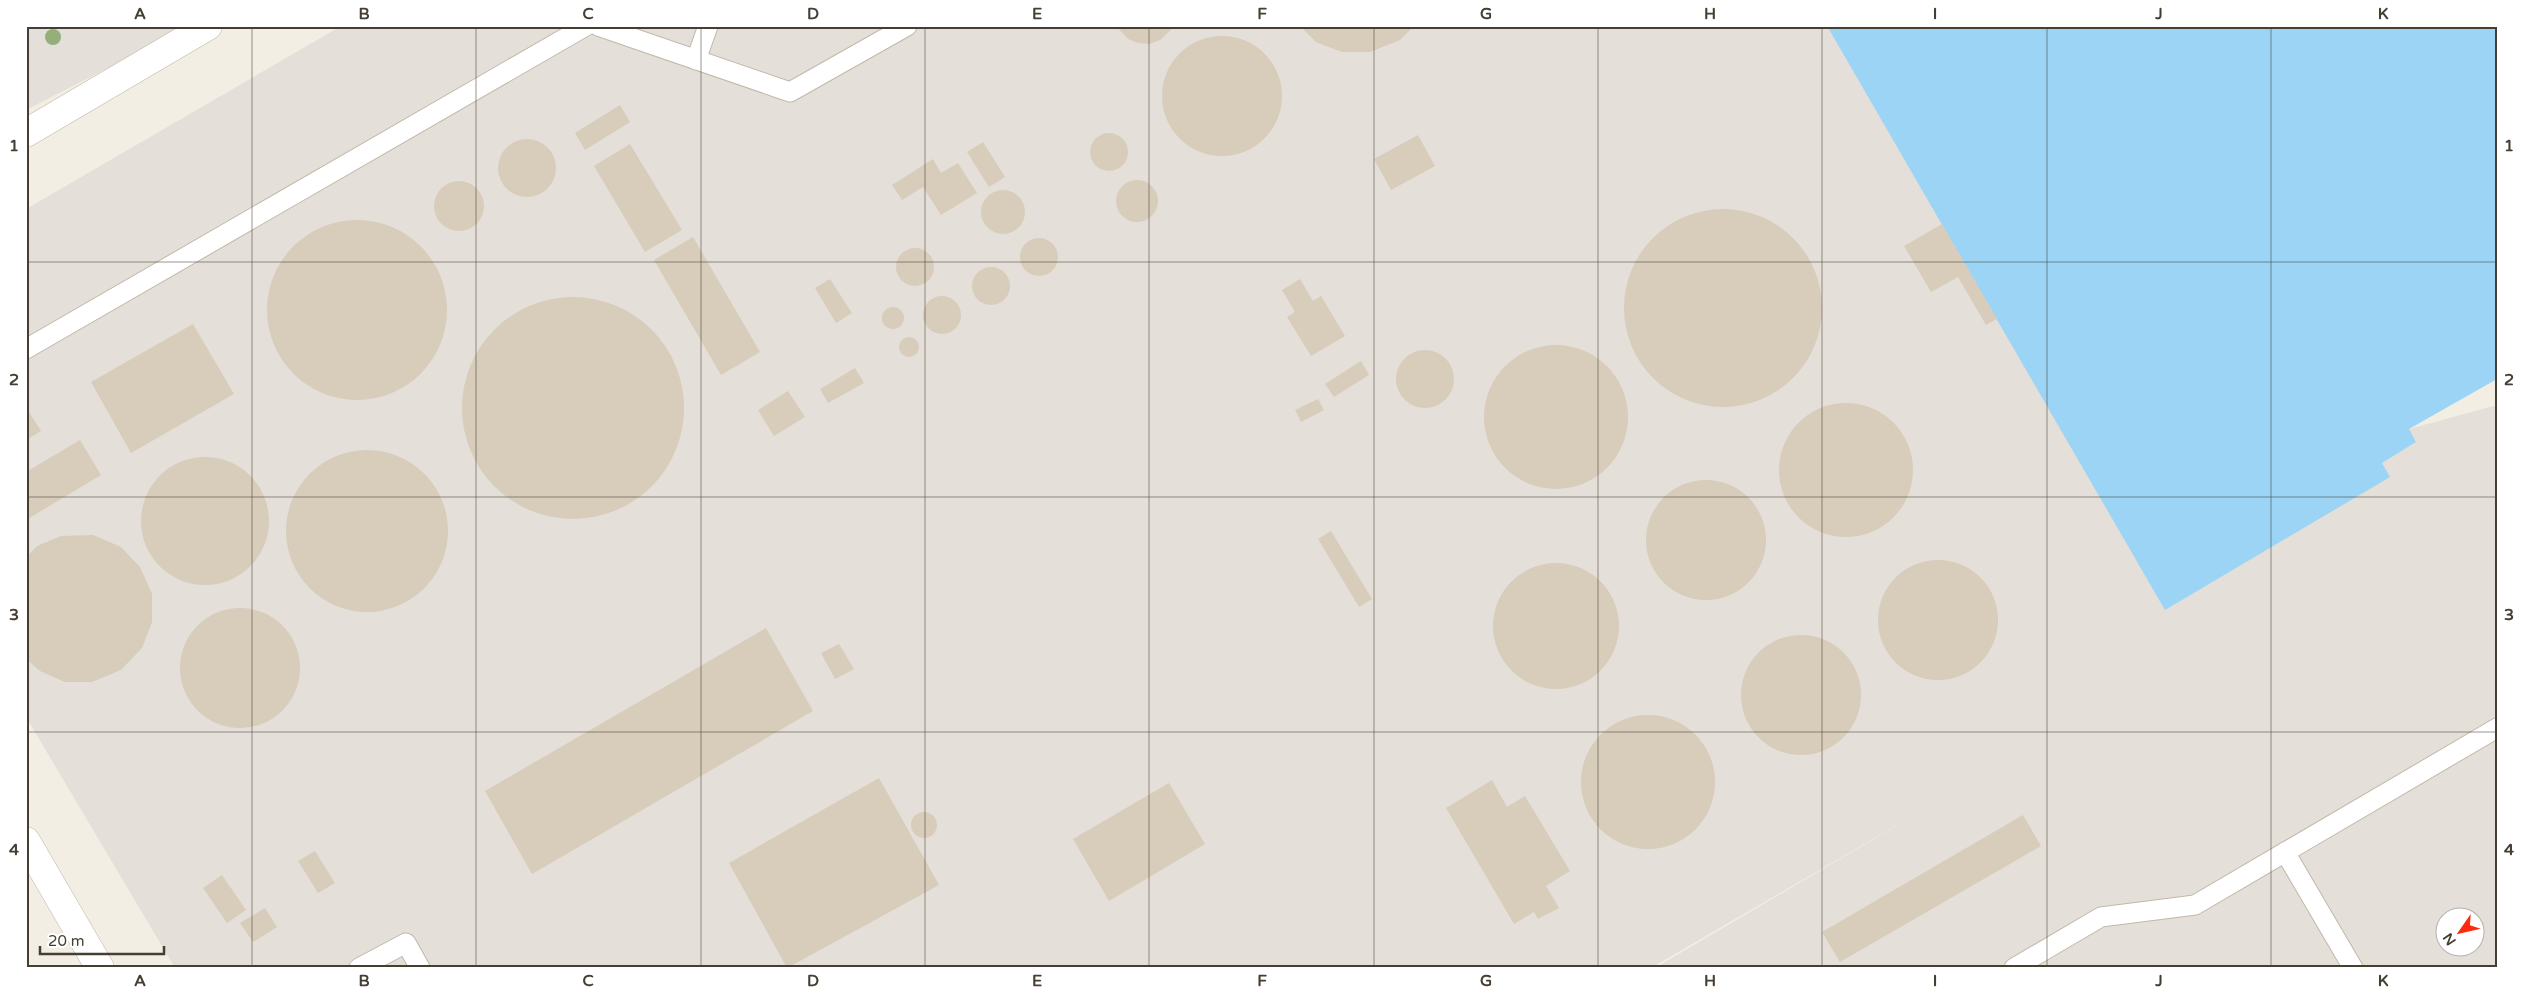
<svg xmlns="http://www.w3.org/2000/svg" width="2523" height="994" font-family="'Varela Round',sans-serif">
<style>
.industrial{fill:#e5dfd9;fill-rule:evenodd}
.parking{fill:#e3e0dc}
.water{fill:#9bd4f5}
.building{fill:#d8ccbb}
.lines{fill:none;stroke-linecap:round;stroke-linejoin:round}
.service-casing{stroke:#c2b8a9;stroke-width:21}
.minor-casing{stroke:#c2b8a9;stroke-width:29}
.service{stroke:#fff;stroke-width:19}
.minor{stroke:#fff;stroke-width:28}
.tree{fill:#95af7a}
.grid{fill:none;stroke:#453e33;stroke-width:1;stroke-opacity:0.55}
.neatline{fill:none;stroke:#453e33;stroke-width:2}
.grid-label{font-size:16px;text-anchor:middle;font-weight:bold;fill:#453e33}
</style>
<rect width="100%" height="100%" fill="#f3eee4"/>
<path class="industrial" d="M26,26h164l-164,84z
M341,26h1486l170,293 393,158 -9,-14 35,-21 -7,-13 88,-24v563h-842l275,-162 -279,162h-1476l-149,-251v-508zM2446,916h30v30h-30z"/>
<path class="parking" d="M26,26h38l-38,23z"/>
<path class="water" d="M1827,26h670v353l-88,50 7,13 -34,21 8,14 -225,133z"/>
<path class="building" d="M1116,26h59l-15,14 -11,4 -11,-1 -10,-4z
M1300,26h114l-14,14 -30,12h-28l-26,-10z
M1162 96a60 60 0 1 1 120 0a60 60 0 1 1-120 0Z
M620,105l10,17 -45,28 -10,-17z
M1090 152a19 19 0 1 1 38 0a19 19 0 1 1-38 0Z
M1418,135l17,31 -44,24 -17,-31z
M498 168a29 29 0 1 1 58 0a29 29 0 1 1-58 0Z
M983,142l22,35 -16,10 -22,-35z
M630,144l52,86 -37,22 -51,-86z
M933,159l8,14 17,-10 19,30 -36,22 -18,-28 -21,13 -10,-15z
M1116 201a21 21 0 1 1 42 0a21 21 0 1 1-42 0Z
M434 206a25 25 0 1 1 50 0a25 25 0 1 1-50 0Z
M981 212a22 22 0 1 1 44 0a22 22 0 1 1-44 0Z
M1624 308a99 99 0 1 1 198 0a99 99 0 1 1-198 0Z
M267 310a90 90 0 1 1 180 0a90 90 0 1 1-180 0Z
M1942,224l55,95 -11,6 -28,-48 -27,15 -27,-46z
M693,237l67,115 -39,23 -67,-115z
M1020 257a19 19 0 1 1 38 0a19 19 0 1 1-38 0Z
M896 267a19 19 0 1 1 38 0a19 19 0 1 1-38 0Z
M972 286a19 19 0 1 1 38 0a19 19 0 1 1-38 0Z
M830,279l22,34 -16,10 -21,-35z
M1300,279l13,22 8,-5 24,40 -34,20 -24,-39 8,-5 -13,-22z
M923 315a19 19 0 1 1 38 0a19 19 0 1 1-38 0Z
M462 408a111 111 0 1 1 222 0a111 111 0 1 1-222 0Z
M882 318a11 11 0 1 1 22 0a11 11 0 1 1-22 0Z
M193,324l41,70 -103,59 -40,-71z
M899 347a10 10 0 1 1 20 0a10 10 0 1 1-20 0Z
M1484 417a72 72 0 1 1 144 0a72 72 0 1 1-144 0Z
M1396 379a29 29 0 1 1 58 0a29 29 0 1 1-58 0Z
M1361,361l8,14 -35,22 -9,-13z
M855,368l9,15 -36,20 -8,-14z
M788,391l17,26 -31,19 -16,-26z
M1318,399l6,11 -23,12 -6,-12z
M1779 470a67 67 0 1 1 134 0a67 67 0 1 1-134 0Z
M26,407l15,24 -15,9z
M80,440l21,35 -75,45v-48z
M286 531a81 81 0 1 1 162 0a81 81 0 1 1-162 0Z
M141 521a64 64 0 1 1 128 0a64 64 0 1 1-128 0Z
M1646 540a60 60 0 1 1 120 0a60 60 0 1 1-120 0Z
M1331,531l41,68 -13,8 -41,-68z
M93,535l28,12 19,20 12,27v28l-10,26 -21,22 -29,12h-27l-25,-11 -14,-12v-102l11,-11 24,-10z
M1878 620a60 60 0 1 1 120 0a60 60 0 1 1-120 0Z
M1493 626a63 63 0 1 1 126 0a63 63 0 1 1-126 0Z
M180 668a60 60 0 1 1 120 0a60 60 0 1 1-120 0Z
M766,628l47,83 -281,163 -47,-83z
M1741 695a60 60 0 1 1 120 0a60 60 0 1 1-120 0Z
M839,644l15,25 -19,10 -14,-26z
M1581 782a67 67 0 1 1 134 0a67 67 0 1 1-134 0Z
M879,778l60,107 -152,83 -58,-105z
M1492,780l15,27 18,-11 45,75 -24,15 13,22 -21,11 -4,-7 -20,12 -68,-116z
M1169,783l36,61 -96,57 -36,-62z
M911 825a13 13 0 1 1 26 0a13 13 0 1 1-26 0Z
M2023,815l18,31 -201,116 -18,-30z
M315,851l20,32 -17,10 -20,-32z
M222,875l24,35 -19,13 -24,-35z
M265,908l12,19 -24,15 -13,-19z"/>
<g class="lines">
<g class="service-casing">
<path id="service" d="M598,26l192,66 117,-66
M696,60l12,-34
M26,349l560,-323
M2285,852l68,116
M359,968l47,-25 14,25
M2014,968l87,-51 94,-12 302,-177"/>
</g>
<g class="minor-casing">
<path id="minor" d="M26,133l182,-107
M26,841l74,127"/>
</g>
<use href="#service" class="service"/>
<use href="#minor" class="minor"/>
</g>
<circle class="tree" cx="53" cy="37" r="8"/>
<path class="grid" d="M252,26v942M476,26v942M701,26v942M925,26v942M1149,26v942M1374,26v942M1598,26v942M1822,26v942M2047,26v942M2271,26v942M26,262h2471M26,497h2471M26,732h2471"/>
<rect width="2523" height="994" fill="none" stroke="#ffffff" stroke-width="55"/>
<g transform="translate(2460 932) rotate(236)"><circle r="24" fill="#ffffff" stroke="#b5b2ad"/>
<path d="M0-4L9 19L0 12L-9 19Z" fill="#ff290f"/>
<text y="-8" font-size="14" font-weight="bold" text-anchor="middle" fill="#453e33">N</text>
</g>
<path d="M40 946v8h124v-8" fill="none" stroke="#453e33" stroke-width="2.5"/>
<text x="48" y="946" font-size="15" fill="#453e33" stroke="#ffffff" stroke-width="4" paint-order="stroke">20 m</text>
<rect x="28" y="28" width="2468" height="938" class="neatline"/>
<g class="grid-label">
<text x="140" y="19">A</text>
<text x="364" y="19">B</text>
<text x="588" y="19">C</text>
<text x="813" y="19">D</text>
<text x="1037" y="19">E</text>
<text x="1262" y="19">F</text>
<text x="1486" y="19">G</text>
<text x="1710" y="19">H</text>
<text x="1935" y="19">I</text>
<text x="2159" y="19">J</text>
<text x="2383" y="19">K</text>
<text x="14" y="151">1</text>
<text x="2509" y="151">1</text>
<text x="14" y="385">2</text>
<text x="2509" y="385">2</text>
<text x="14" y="620">3</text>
<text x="2509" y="620">3</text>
<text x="14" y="855">4</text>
<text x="2509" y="855">4</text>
<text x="140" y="986">A</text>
<text x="364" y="986">B</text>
<text x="588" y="986">C</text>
<text x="813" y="986">D</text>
<text x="1037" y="986">E</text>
<text x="1262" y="986">F</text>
<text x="1486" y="986">G</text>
<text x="1710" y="986">H</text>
<text x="1935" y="986">I</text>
<text x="2159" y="986">J</text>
<text x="2383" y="986">K</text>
</g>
</svg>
